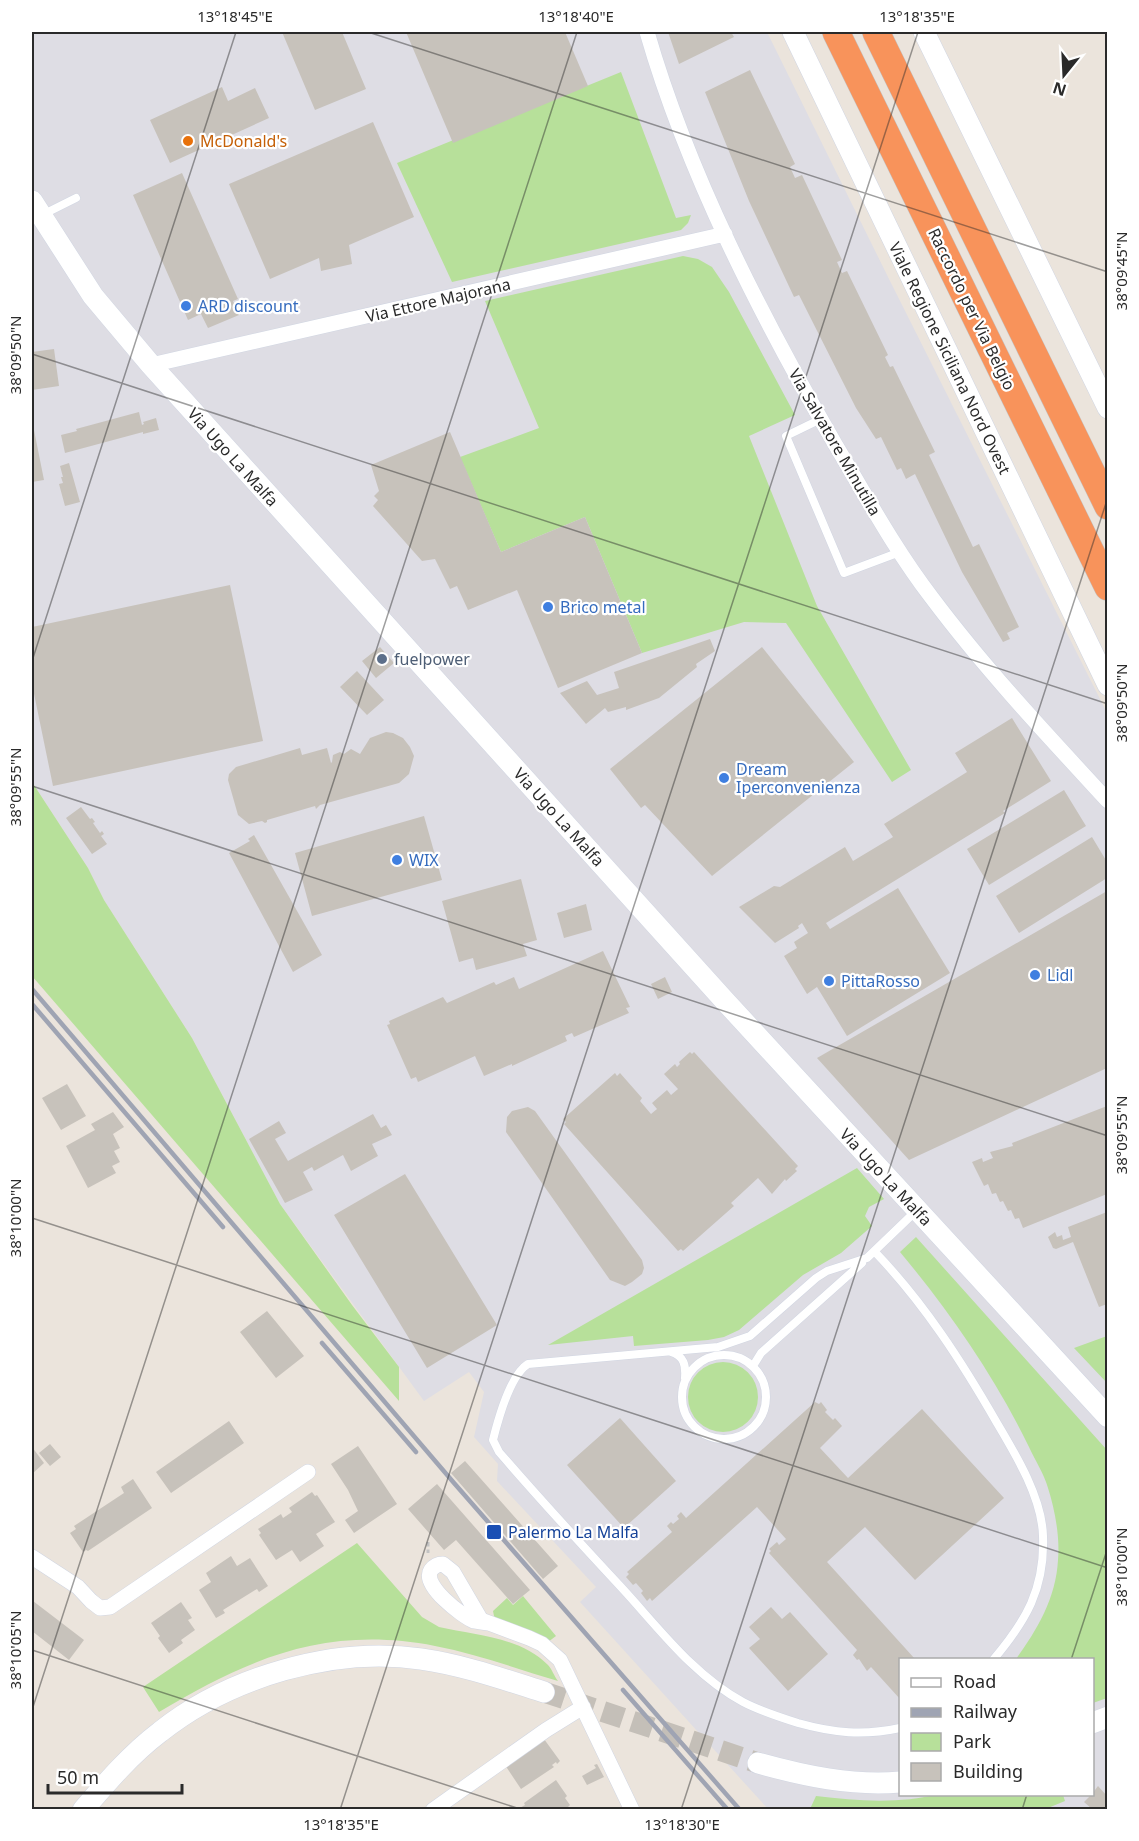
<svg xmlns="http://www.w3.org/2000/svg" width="1139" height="1841" font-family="'Noto Sans',sans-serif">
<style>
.industrial{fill:#dedde4;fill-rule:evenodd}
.green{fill:#b7e09a}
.building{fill:#c7c2bb}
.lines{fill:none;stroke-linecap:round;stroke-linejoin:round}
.secondary-tunnel{stroke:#c4bfb8;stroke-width:21;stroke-dasharray:21 10;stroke-linecap:butt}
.lane-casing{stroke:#d1d6e2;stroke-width:9}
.street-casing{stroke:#d1d6e2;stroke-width:16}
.secondary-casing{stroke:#d1d6e2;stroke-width:22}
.highway-casing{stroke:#c3c3c3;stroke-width:28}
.path{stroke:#c3c3c3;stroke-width:3;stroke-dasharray:4.5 3;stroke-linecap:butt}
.lane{stroke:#fff;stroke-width:8}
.street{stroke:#fff;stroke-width:15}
.secondary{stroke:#fff;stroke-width:21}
.highway{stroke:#f8935b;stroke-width:27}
.rail{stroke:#9fa4b3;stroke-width:4.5}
.ticks{fill:none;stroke:#2a2a2a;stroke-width:1.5;stroke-opacity:0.45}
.food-dot{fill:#e8710a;stroke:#fff;stroke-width:2}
.shop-dot{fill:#3f7fe0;stroke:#fff;stroke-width:2}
.service-dot{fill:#5c6f8a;stroke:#fff;stroke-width:2}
.transit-dot{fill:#1a4fb4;stroke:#fff;stroke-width:2}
.labels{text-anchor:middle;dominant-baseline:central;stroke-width:4.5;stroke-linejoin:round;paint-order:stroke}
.food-label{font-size:16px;fill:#c56008;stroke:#fff;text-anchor:start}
.street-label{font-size:16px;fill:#2a2a2a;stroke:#fff}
.shop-label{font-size:16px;fill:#366cbe;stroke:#fff;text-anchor:start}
.service-label{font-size:16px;fill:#4e5e75;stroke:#fff;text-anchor:start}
.transit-label{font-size:16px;fill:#164399;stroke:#fff;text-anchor:start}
.neatline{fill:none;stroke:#2a2a2a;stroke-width:2}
.ticks-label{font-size:15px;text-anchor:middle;fill:#2a2a2a}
</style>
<rect width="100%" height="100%" fill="#ebe4dc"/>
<path class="industrial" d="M32,32h735l122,247 218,434v1096h-339l-188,-207 16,-15 -99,-106 1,-17 -24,-27 10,-45 -15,-20 -45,29 -144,-197 -88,-166 -88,-138 -16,-32 -56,-86zM900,1660h192v134h-192z"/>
<path class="green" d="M621,72l55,146 15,-3 -3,8 -7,7 -229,52 -55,-119z
M683,256l15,3 14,8 17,25 66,123 -46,21 68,170 94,164 -19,12 -106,-159 -42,-1 -102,31 -57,-136 -84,35 -41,-95 79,-29 -54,-127z
M32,782l56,86 16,32 88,138 88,166 72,101 47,62v34l-367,-425z
M857,1168l27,31 -15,8 -4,9 7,10 -31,27 -38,22 -64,55 -15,7 -16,3 -74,6 -1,-10 -85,9z
M916,1237l191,213v248l-14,5 -1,-43 -76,-1c21,-29 40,-61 42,-99 2,-23 -3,-50 -10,-72 -4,-14 -13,-28 -19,-41 -34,-70 -79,-135 -129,-195z
M1107,1336h1l-1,47 -33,-35z
M688 1397a35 35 0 1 1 70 0a35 35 0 1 1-70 0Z
M357,1543l65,74 17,10c36,8 81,10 109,38 4,4 6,11 10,16 -41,-12 -81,-27 -123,-35 -108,-21 -186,12 -276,66l-16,-25z
M523,1596l33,40 -8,6 -23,-13 -29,-10 -2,-3 -1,-5 14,-13 6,7z
M939,1794l124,1 2,6 -22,9 -233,-1 6,-13c41,5 83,8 123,-2z"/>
<path class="building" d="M282,32h60l24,57 -51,21z
M406,32h159l23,54 -135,57z
M668,32h63l3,5 -55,27z
M750,70l45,94 -5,3 5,11 7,-3 40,85 -5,2 5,11 5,-2 41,84 -3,2 5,10 3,-1 42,86 -6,3 44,92 6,-3 40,83 -12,6 3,6 -7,3 -41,-70 -47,-98 -9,5 -5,-11 -4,2 -16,-33 -5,2 -20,-31 -57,-113 -5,2 -45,-96 -44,-109z
M222,87l6,14 27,-13 14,30 -99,45 -20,-43z
M373,122l41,95 -65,28 3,19 -31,7 -2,-13 -49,21 -41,-95z
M182,173l56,126 -5,2 6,14 -31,13 -7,-14 -13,6 -55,-125z
M54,349l5,37 -27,4v-38z
M139,412l3,13 2,-1 -1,-2 13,-4 3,12 -16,4v-2l-78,21 -4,-18 16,-4 -1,-2z
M32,420l12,60 -12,2z
M450,432l51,120 84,-35 57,136 -84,35 -41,-98 -49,20 -11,-24 -7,3 -15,-30 -13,2 -49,-55 5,-6 -4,-4 5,-5 -8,-26z
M69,463l11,39 -15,4 -6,-22 4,-1 -2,-6h2l-3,-11z
M230,585l33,156 -210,45 -21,-102v-57z
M710,639l5,12 -19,13 1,3 -38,31 -33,12v-3l-18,5 -3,-4 -19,16 -26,-31 27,-12 10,14 22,-7 -5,-16z
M380,647l14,16 -18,15 -14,-17z
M762,647l92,115 -142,114 -67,-71 -4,3 -31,-39z
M357,671l27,29 -17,15 -27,-28z
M1012,718l39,63 -48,30 2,2 -179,110 4,6 68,-41 52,85 -103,63 -30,-49 -10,7 -23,-38 13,-8 -3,-6 14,-9 -6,-10 -4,3 1,2 -24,15 -36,-36 35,-21 6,1 65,-40 8,14 40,-24 -9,-13 83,-52 -12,-19z
M386,732l7,1 10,5 7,9 4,9 -5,18 -10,9 -79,22 -4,4 -1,-3 -48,14v2l-2,1 -3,-2 -13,3 -11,-9 -10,-35 1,-6 7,-7 64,-19 2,7 25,-7 4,15 1,-1 1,-7 7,-3 4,2 7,-5 9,5 10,-16z
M1064,790l22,36 -97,59 -22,-36z
M81,807l9,12 2,-1 3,4 -2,1 7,10 2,-2 2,3 -3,2 6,8 -15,10 -26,-36z
M424,816l18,64 -130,36 -17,-63z
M254,835l68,120 -29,17 -64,-119 21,-12 -2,-2z
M1092,837l15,25v16l-88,55 -23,-37z
M521,879l16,61 -14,4 4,12 -51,14 -3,-12 -14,4 -17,-61z
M1107,891v177l-198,92 -92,-102z
M586,904l6,26 -28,8 -7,-25z
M603,951l27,56 -4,1 3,5 -55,24 -2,-4 -7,3 2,5 -55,25v-2l-28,12 -9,-20 -57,26 -2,-5 -5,2 -24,-54 3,-1 -1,-3 54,-24 4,6 47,-21 2,3 18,-8 5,12z
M665,977l7,15 -14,7 -7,-15z
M690,1052l2,2 2,-2 104,114 -3,3 2,2 -11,10 -1,-2 -13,15 -14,-16 -27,25 3,3 -51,45 -2,-2 -3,2 -114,-127 2,-2 -3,-3 52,-46 2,3 3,-3 22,25 -2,3 11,13 6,-5 -5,-6 15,-13 4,5 7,-6 -14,-15 11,-10 2,3 3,-3 -1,-2z
M67,1084l19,32 -25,14 -19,-32z
M1107,1106v88l-84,34 -4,-10 -4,1 -4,-9 -3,1 -5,-10 -3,1 -4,-9 -4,1 -4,-10 -4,2 -12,-24 10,-4 1,4 10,-4 -3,-6 23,-6 -1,-3z
M528,1107l7,4 107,149 2,8 -2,6 -10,8 -7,4 -15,-6 -104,-148 1,-15 5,-6z
M113,1112l11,15 -11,7 7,14 -6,3 6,11 -8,4 4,7 -28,15 -22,-42 29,-16 -4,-6z
M373,1114l8,14 5,-3 6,10 -20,9 6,12 -27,15 -8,-16 -29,16 -2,-4 -9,5 10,18 -28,13 -36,-64 30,-18 7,12 -11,6 13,22z
M405,1174l92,151 -70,43 -93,-153z
M1107,1212v92l-8,3 -26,-65 -17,7 -3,-1 -5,-11 7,-5 2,5 5,-2 1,5 8,-3 -3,-10z
M267,1311l37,45 -28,22 -36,-46z
M815,1402l4,2 2,-2 6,8 -2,2 8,8 2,-2 7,8 -22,22 28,30 74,-69 82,89 -89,82 -50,-53 -38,35 88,97h-15v40l-29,-32 -4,4 -8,-12 -2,1 -4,-5 4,-5 -88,-97 2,-2 -2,-2 8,-7 2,3 7,-6 -29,-32 -105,94 -2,-3 -3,3 -6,-8 2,-2 -7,-8 -3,2 -7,-8 3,-3 -2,-2 45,-40 -5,-6 4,-4 2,2 6,-5 -2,-3 4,-4 5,6z
M620,1418l56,63 -52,47 -57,-63z
M229,1421l15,22 -73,50 -15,-21z
M50,1444l11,13 -11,9 -11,-13z
M358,1446l39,58 -43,29 -9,-13 13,-9 -10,-21 -17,-26z
M32,1447l12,16 -12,11z
M465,1461l93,105 -15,13 -92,-106z
M133,1479l19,29 -64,43 -2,-1 -3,2 -13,-19 6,-4 -2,-3 50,-33 -3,-6z
M437,1484l93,106 -17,14 -57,-64 -12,10 -36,-41z
M312,1492l3,4 2,-1 18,27 -19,12 8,12 -24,16 -8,-12 -16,10 -17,-25 2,-2 -3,-4 23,-15 2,4 9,-6 -3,-4z
M231,1556l6,10 13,-8 18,28 -9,6 -2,-3 -34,21 2,3 -9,5 -17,-28 12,-8 -5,-9z
M33,1601l51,39 -15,20 -37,-29v-27z
M181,1602l11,16 -4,2 7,10 -14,10 2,3 -14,10 -11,-15 2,-2 -9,-13z
M771,1607l11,12 8,-7 38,42 -40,37 -39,-43 11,-9 -11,-12z
M544,1739l16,22 -3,3 -1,-2 -4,3 2,2 -33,22 -16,-24z
M597,1764l7,13 -17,8 -5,-9 14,-8 -2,-3z
M556,1780l11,16 -2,2 5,7 -4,4h-48l7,-4 -1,-2z
M1098,1786l9,10v13h-15l-8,-7 8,-8z"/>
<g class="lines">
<path class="secondary-tunnel" d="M544,1692l214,71"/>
<g class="lane-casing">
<path id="lane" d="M42,215l34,-17
M821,419l-35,17 58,137 56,-21
M875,1252c49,51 87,110 122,171 19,32 45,75 46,113 2,53 -17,85 -50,124
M671,1352c13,4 15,13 14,26
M682 1397a42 42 0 1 1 84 0a42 42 0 1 1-84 0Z
M753,1366l8,-13 101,-90
M900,1728c-37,8 -66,5 -102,-5 -19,-6 -38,-12 -55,-21 -49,-26 -85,-75 -122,-115 -41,-44 -82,-89 -122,-135l-6,-12c5,-20 17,-65 35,-76l190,-17 32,-11 66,-58 11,-7 40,-13 49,-47"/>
</g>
<g class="street-casing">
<path id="street" d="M647,32c41,142 114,284 188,412 31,52 60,106 97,154 54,72 115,137 176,203
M151,365l574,-131
M32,1557l46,30 13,14 9,7 10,-1 198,-135
M488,1623c-4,-1 -9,-1 -14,-2 -12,-5 -53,-36 -43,-51 3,-4 7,-6 12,-6l10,8 28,48 48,18 13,6 18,16 72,150
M433,1810l113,-80 37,-23"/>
</g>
<g class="secondary-casing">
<path id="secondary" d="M793,32l315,653
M924,32l184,376
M32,201l61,95 58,69 573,635 384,417
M1092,1723l16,-6
M758,1763c47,13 93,23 142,19
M83,1810c24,-28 48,-56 77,-78 69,-55 174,-86 261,-73 42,6 82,20 123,33"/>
</g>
<g class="highway-casing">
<path id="highway" d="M836,32l272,555
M876,32l232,474"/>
</g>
<path class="path" d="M428,1542v11"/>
<use href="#lane" class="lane"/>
<use href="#street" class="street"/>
<use href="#secondary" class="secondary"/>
<use href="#highway" class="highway"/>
<path class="rail" d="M32,989l422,494 286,327
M32,1004l191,223
M322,1343l94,109
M623,1690l105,120"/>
</g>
<path class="ticks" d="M368,32l740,240M32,354l1076,350M32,661l204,-629M32,786l1076,350M32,1218l1076,350M32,1650l491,160M1071,1660l37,-113M32,1710l545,-1678M340,1810l578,-1778M681,1810l427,-1313M1022,1810l5,-16"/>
<circle class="food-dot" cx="188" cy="141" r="6"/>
<g class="shop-dot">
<circle cx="186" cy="306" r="6"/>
<circle cx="548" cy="607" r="6"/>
<circle cx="724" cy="778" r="6"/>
<circle cx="397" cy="860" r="6"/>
<circle cx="1035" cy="975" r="6"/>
<circle cx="829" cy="981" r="6"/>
</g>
<circle class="service-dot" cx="382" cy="659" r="6"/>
<rect class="transit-dot" x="486" y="1524" width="16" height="16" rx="3"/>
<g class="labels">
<g class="food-label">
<text x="200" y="141">McDonald's</text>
</g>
<g class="street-label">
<text transform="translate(438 300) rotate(-13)">Via Ettore Majorana</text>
<text transform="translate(972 309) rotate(64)">Raccordo per Via Belgio</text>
<text transform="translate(950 358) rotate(64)">Viale Regione Siciliana Nord Ovest</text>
<text transform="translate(835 442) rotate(60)">Via Salvatore Minutilla</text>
<text transform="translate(233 457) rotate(48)">Via Ugo La Malfa</text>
<text transform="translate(559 817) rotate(48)">Via Ugo La Malfa</text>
<text transform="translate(886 1177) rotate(47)">Via Ugo La Malfa</text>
</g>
<g class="shop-label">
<text x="198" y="306">ARD discount</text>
<text x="560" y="607">Brico metal</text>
<text x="736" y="769">Dream<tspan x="736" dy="18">Iperconvenienza</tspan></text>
<text x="409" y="860">WIX</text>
<text x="1047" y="975">Lidl</text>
<text x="841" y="981">PittaRosso</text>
</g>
<g class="service-label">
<text x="394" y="659">fuelpower</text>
</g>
<g class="transit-label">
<text x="508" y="1532">Palermo La Malfa</text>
</g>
</g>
<rect width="1139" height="1841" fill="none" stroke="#ffffff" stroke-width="66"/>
<rect x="899" y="1658" width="195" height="138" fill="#ffffff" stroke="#aaaaaa" stroke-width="1.5"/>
<rect x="911" y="1678" width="30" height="9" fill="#ffffff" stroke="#aaaaaa" stroke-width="1.5"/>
<text x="953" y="1688" font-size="18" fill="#2a2a2a">Road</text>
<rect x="911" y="1708" width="30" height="9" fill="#9fa4b3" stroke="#aaaaaa" stroke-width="1.5"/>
<text x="953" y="1718" font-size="18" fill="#2a2a2a">Railway</text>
<rect x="911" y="1733" width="30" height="18" fill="#b7e09a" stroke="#aaaaaa" stroke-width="1.5"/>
<text x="953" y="1748" font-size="18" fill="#2a2a2a">Park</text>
<rect x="911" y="1763" width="30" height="18" fill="#c7c2bb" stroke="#aaaaaa" stroke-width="1.5"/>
<text x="953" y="1778" font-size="18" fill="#2a2a2a">Building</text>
<g transform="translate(1064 75) rotate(198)" stroke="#ffffff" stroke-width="4.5" paint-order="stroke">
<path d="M0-4.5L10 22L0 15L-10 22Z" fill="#2a2a2a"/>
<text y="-9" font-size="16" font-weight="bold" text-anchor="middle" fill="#2a2a2a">N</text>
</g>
<path d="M48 1784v9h134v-9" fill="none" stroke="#2a2a2a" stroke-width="3"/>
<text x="57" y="1784" font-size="18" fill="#2a2a2a" stroke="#ffffff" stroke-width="4.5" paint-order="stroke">50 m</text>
<rect x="33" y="33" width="1073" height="1775" class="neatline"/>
<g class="ticks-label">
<text x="235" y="22">13°18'45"E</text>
<text x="576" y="22">13°18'40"E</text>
<text x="917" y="22">13°18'35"E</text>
<text transform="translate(1122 271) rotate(-90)" y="5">38°09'45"N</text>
<text transform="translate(16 355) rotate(-90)" y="5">38°09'50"N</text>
<text transform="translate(1122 703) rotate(-90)" y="5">38°09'50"N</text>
<text transform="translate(16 787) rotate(-90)" y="5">38°09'55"N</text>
<text transform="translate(1122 1135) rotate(-90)" y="5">38°09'55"N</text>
<text transform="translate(16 1218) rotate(-90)" y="5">38°10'00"N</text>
<text transform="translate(1122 1567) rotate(-90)" y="5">38°10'00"N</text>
<text transform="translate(16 1650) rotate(-90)" y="5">38°10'05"N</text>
<text x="341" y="1830">13°18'35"E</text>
<text x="682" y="1830">13°18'30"E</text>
</g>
</svg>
